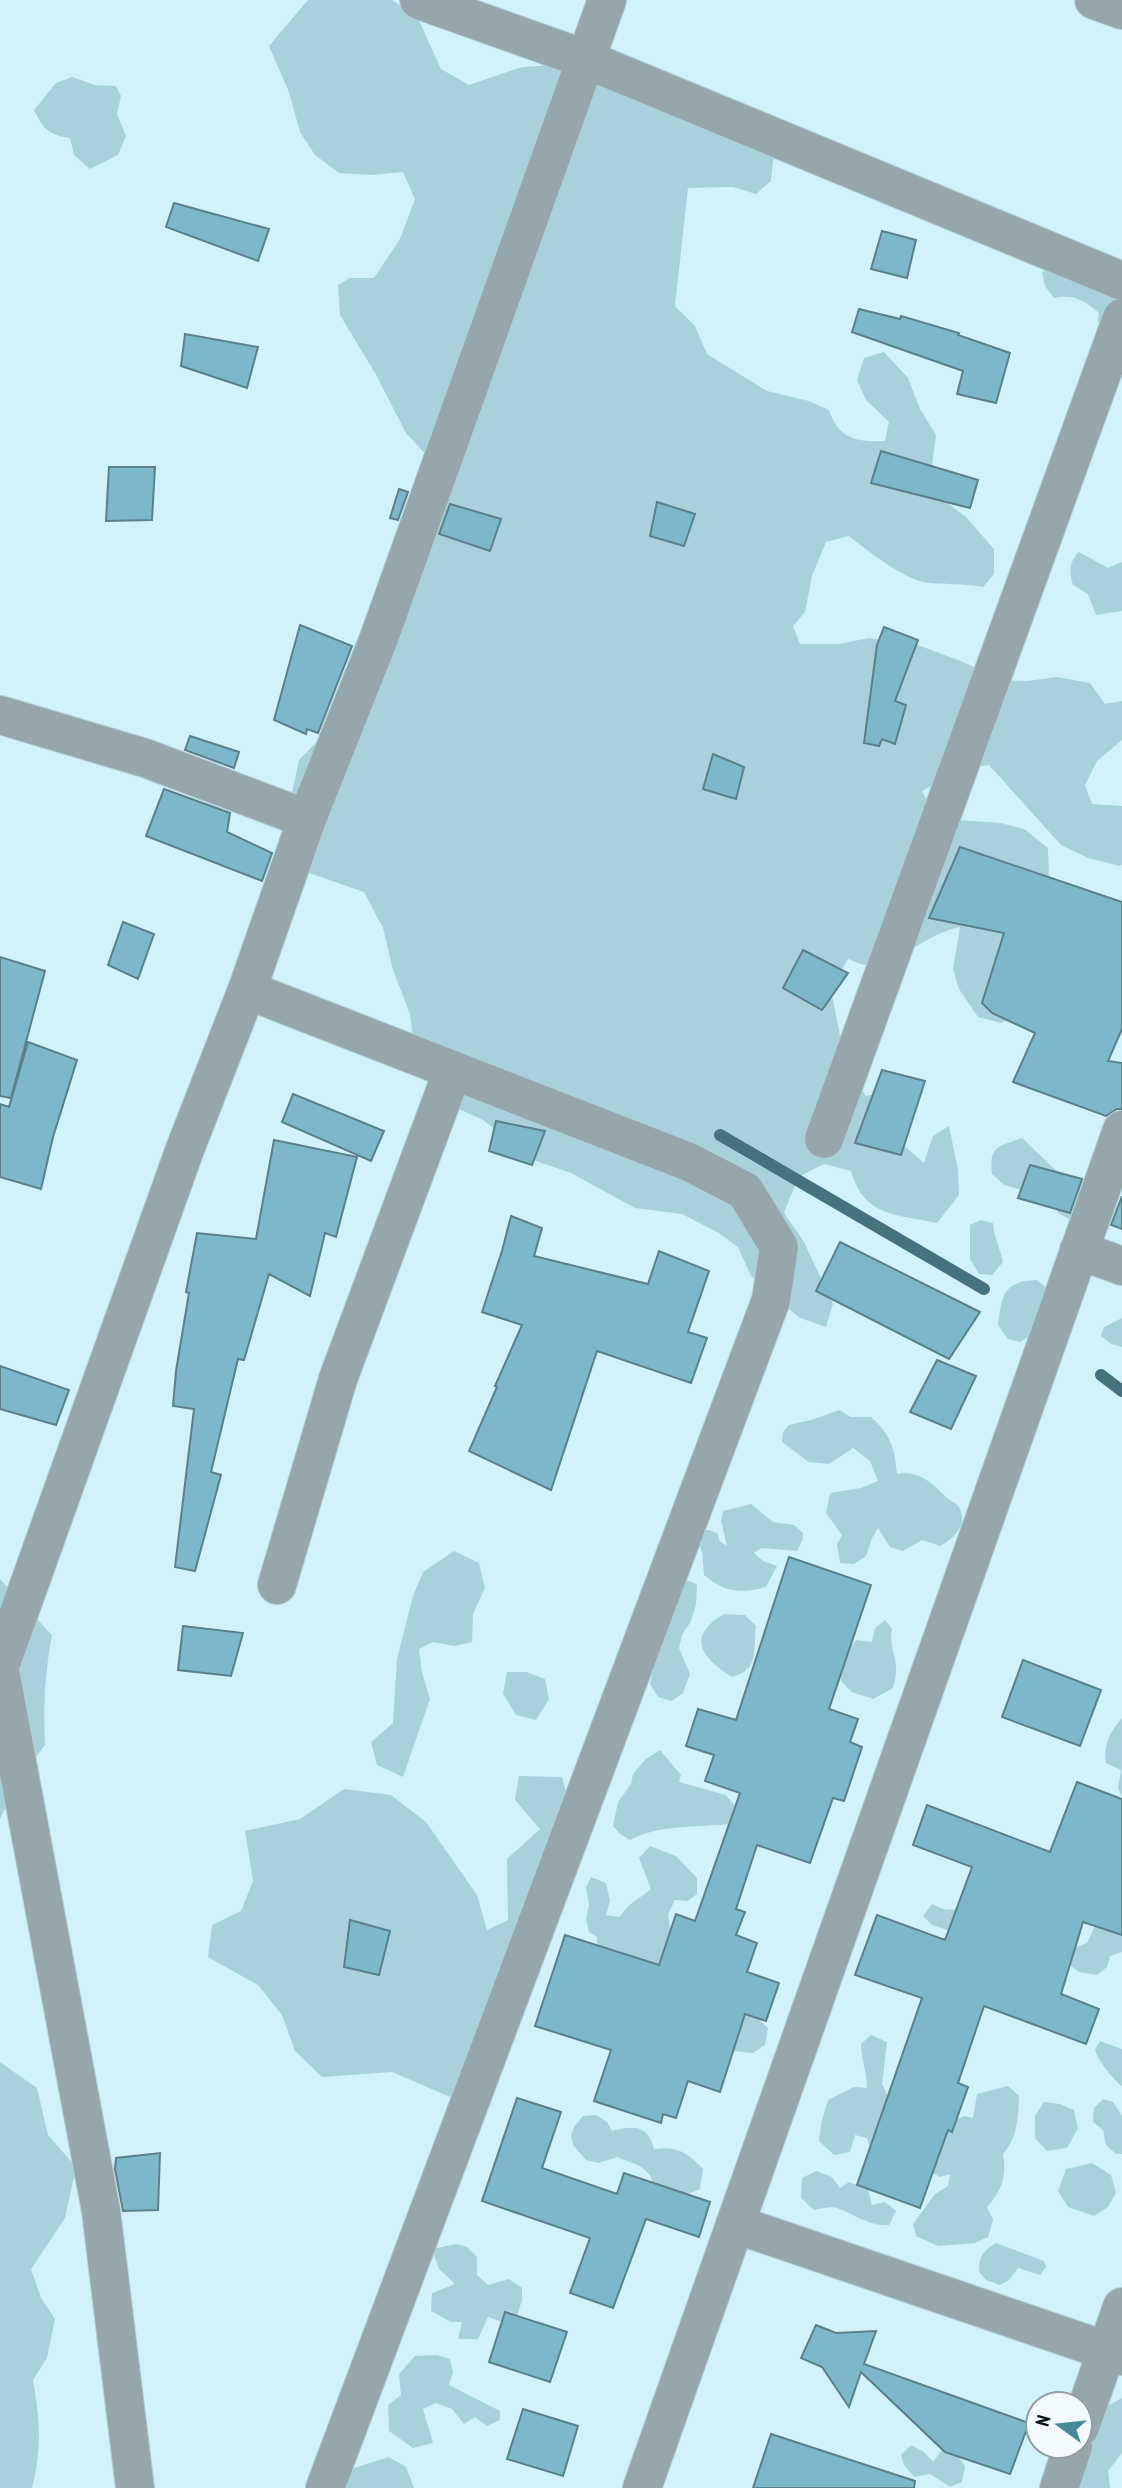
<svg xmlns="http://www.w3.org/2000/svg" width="1122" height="2488" font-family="'PT Sans Narrow',sans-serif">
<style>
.green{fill:#a8d1dc}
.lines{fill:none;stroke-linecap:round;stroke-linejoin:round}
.stream{stroke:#44727e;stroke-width:12}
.building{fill:#7cb8c9;stroke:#5a808a;stroke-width:2}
.minor-casing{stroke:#b1ced6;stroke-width:40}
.minor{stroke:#96a7ac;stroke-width:38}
</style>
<rect width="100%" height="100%" fill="#d2f2fb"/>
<path class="green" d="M308,0h84l25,16 24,53 28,16 53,-18 45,-3 207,86 -3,31 -15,13 -23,-7 -45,1 -13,118 20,20 12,28 60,37 42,10 20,9c10,30 28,32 56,31l4,-19 -23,-22 -9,-20 7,-22 20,-6 24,26 12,31 16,26 -6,44 8,17 28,21 28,32v25l-11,13c-21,-4 -34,-2 -54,-4 -23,-2 -61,-32 -80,-47l-23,6 -14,34 -7,36 -12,14 7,18h39l30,-6 49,7 45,17 40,18 24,1 30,-4 33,6 15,21 17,-3v39l-25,21 -12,24 7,19 30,2v58l-2,2 -32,-8 -27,-13 -72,-80 -27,4 -40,22 11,20 25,9 43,3 23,6 24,19 1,34 -24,129 -24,12 -23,-6 -19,-28 -6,-20 7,-42c-33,6 -57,35 -91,38 -6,1 -15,-4 -21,-6l-17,31 10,51 10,32 15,23 29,-7 -8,42 37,32 9,-27 16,-10 9,44 1,25 -22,28c-41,-9 -73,-6 -86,-52l-27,-7 -26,13 -14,36 20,29 29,62 -7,23 -26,-9 -24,-20 -25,-22 -13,-29 -19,-14 -37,-19 -47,-6 -64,-35 -35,-12 -53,-41 -35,-16 -32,-42 -6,-48 -17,-44 -10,-42 -19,-36 -55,-19 -26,-37 16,-76 28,-29 101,-274 -22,-24 -31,-60 -35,-58 -2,-30 12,-7h24l26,-39 15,-40 -12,-27 -32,3 -32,-2 -24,-18 -15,-23 -11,-40 -20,-46z
M72,77l23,8 21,1 5,10 -4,18 9,22 -8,19 -28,14 -16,-14 -4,-17c-21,-3 -27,-9 -36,-28l22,-27z
M1056,268l66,16v82l-24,-44 1,-9c-16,-13 -24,-19 -45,-15l-9,-12 -3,-14z
M1079,552l29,16 14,-6v49l-26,4 -8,-21 -15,-9c-4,-14 -4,-23 6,-33z
M1022,1138l45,43 17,1 -13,38 -13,-7 -5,-14 -49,-14 -12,-11c-3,-28 5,-27 30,-36z
M981,1220l12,3c1,15 7,25 10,39l-11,13 -13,-1 -9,-15v-34z
M1037,1280l12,10 -10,40 -19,12 -12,-3 -10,-14c4,-30 5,-44 39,-45z
M1122,1318v29l-11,-3 -10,-8 3,-9z
M840,1410l10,7h21c19,17 24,31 26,57 21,-4 34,8 48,22 3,4 10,6 13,10 12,16 -4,33 -18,40l-18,-6 -19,11 -13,-4 -12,-19 -6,10 -6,18 -12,8 -14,-1 -3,-19 5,-9 -16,-22 4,-20 31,-5 17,-7 -8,-20 -17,-13 -24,16 -20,-2 -27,-20 1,-10 6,-7 22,-5z
M751,1504l22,18 21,3 9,8v6l-6,12 -36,-3 -7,5 9,8 14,5 -11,21c-24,7 -43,5 -62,-12l-2,-23 -5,-14 5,-8h7l9,4 1,7 8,5 -6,-25 2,-10z
M454,1551l25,12 6,25 -12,26 -1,28 -18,4 -21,-4 -14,7 3,24 8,26 -27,78 -26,-12 -6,-23 22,-19 4,-64 16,-63 10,-24z
M673,1576l24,8 -1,20 -5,17 -9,14 -3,13 11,26 -7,19 -11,8 -14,-4 -8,-13z
M0,1579l52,56c-7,37 -9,72 -7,110l-27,36 -18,38z
M724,1614l21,1 11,11c-3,23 4,44 -24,51 -30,-19 -47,-40 -8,-63z
M885,1620l7,9c-4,24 10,30 1,59l-20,11 -21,-7 -11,-11c-1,-18 4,-27 15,-41l16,2 3,-14z
M507,1672h19l19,7 4,20 -13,21 -20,-5 -13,-21z
M1122,1718v79l-4,-9 3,-18 -15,-7c-3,-18 4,-31 16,-45z
M660,1750l21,25 -2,7 47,13 9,11 -7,18c-33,4 -68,0 -98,16l-10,-6 -7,-8 5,-24 13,-18 2,-10 13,-15z
M519,1776l43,1 6,23 -102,271 -16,26 -58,-25 -70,5 -27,-26 -13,-36 -24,-30 -50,-28 4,-32 29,-14 12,-30 -8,-50 55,-12 44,-30 47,6 35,27 51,73 10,35 21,-10 -1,-61 33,-30 -25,-29z
M650,1846l26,10 21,22v16l-9,7 -13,-1 -7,14 2,13 61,94 21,-8 16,15 -3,17 -12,8 -28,-3 -128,-97v-16l-8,-5 -3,-13 3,-14 -3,-18 5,-10 15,6 4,18 -4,14 14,2c8,-14 19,-18 31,-28l-12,-31z
M932,1904l11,5 19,1 -6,23 -24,-8 -9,-9z
M1122,1925v27l-12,4 -3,11 -10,8 -18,-3 -13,-10 6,-13 15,-6 8,-17z
M871,2035l16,7 -5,42 13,27 54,12 15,-7 9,2 4,-24 31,-8 11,10c-1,22 -1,40 -16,58 4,21 -1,37 -16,53l6,13 -5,17 -13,6 -37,3 -22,-10 -3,-12 22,-30 13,-8 2,-12 -10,3 -22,-12 -48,-17 -3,-10 -12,-3 -5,17 -16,3 -15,-14 3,-21 6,-20 26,-13 13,1c0,-16 -6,-29 -6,-44z
M1100,2041l22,8v37c-8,-5 -25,-27 -27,-36z
M0,2062l37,26 11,47 28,32 -11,51 -34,51 10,29 14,21 -8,39 -14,22c7,39 9,69 -1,108h-32z
M1103,2099l10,3 9,14v38h-6l-10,-9 -3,-15 -10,-8 1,-14z
M1044,2102l16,2 14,6 4,18 -11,20 -20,3 -12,-13v-22z
M596,2115l11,7 5,9c22,-6 36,-6 42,18 24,-3 34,4 49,20l-3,20 -22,9 -23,-8 -5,-15 -10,-9 -23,-9 -18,6 -13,-3 -13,-15 -2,-9 3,-9 9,-11z
M1092,2163l19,12 5,18 -8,14 -14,9 -26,-9 -10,-16 8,-22z
M816,2171l16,6 8,11 9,-6 19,7 4,16 13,-3 11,9 -7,14c-19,2 -35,-11 -52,-17 -6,-2 -16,1 -23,2l-13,-12 1,-20z
M996,2243l48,18 2,6 -6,8 -22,-7 -9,12 -9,5 -14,-5 -7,-8c0,-16 4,-21 17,-29z
M456,2244l11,3 10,10v18l11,10 21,-6 13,9v12l-8,26 -26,-9 -10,22h-20l4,-17h-11l-20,-11 1,-18 23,-9 -16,-15 -7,-20z
M437,2355l13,4 3,13 -4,13 51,26v9l-13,6 -12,-9 -11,7 -12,-15 -16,-6 -13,6 10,34 -20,5 -24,-17 -1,-26 13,-10 -2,-21 16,-18z
M1122,2398v55l-14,18 2,17h-65l55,-78z
M911,2445l13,7 9,10 8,-11 15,1 9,15 -3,15 -12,5 -20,-13 -16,3 -10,-12 -3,-10z
M389,2457l17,10 8,21h-71l11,-20z"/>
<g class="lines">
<path class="stream" d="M720,1135l264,154
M1101,1375l21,16"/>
</g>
<path class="building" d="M174,203l95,26 -11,32 -92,-34z
M882,231l34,9 -9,38 -36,-9z
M859,309l41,10 1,-3 58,17 -1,2 52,18 -14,50 -39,-9 6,-23 -111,-39z
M185,334l73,13 -11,41 -66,-22z
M881,451l97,29 -8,28 -99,-25z
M109,467h46l-3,53 -46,1z
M399,489l9,3 -10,28 -8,-2z
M657,502l38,12 -11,32 -34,-10z
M450,504l51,15 -11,32 -51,-17z
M300,625l52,21 -34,87 -11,-4 -1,5 -32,-14z
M884,627l34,13 -23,61 11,4 -11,39 -13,-5 -3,7 -15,-3 13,-98z
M190,736l49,16 -5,16 -49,-18z
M713,754l31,13 -8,32 -33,-10z
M164,789l66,24 -3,19 45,21 -10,28 -116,-45z
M960,847l162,55v127l-14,32 14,2v46h-5l-11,7 -93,-34 22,-49 -43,-20 -10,-10 22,-70 -75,-15z
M123,922l31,12 -16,45 -30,-14z
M803,950l45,23 -26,37 -39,-22z
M0,957l45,14 -34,127 -11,-2z
M28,1042l49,18 -24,77 -12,52 -41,-12v-73l9,3z
M882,1070l43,11 -24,74 -46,-12z
M293,1094l91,37 -13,30 -89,-39z
M496,1121l49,10 -13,34 -43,-14z
M274,1140l83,17 -21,80 -11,-4 -15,63 -41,-22 -25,86 -6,-1 -27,113 10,3 -26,96 -20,-4 19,-158 -21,-3 3,-35 13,-78 -3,-1 11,-59 59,6z
M1030,1165l52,14 -12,34 -52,-15z
M1122,1196v33l-11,-4z
M511,1216l31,12 -8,28 114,28 11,-33 50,20 -21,61 19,6 -16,45 -94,-32 -46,139 -82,-39 28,-64 -2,-1 27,-61 -40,-13 20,-61z
M840,1242l140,70 -31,47 -133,-68z
M937,1360l39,16 -25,53 -41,-17z
M0,1366l69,24 -13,35 -56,-16z
M789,1557l82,28 -42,124 29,10 -8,23 12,5 -18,54 -11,-3 -23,65 -53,-18 -21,64 9,3 -9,23 21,8 -10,29 32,11 -13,38 -21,-7 -25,78 -32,-11 -12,37 -13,-4 -2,9 -67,-22 17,-51 -76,-24 30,-91 94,30 17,-51 19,7 45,-128 -35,-12 9,-26 -28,-9 12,-37 38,11z
M183,1626l60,7 -12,43 -53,-6z
M1023,1660l78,30 -21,56 -78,-29z
M1077,1782l45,17v136l-39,-13 -22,72 38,15 -13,35 -102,-38 -26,77 10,4 -16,45 -4,-2 -28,78 -63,-23 65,-187 -67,-23 22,-60 68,25 27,-73 -59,-22 14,-40 123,47z
M350,1920l40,11 -11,44 -35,-8z
M517,2098l44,14 -19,56 75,26 7,-21 86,29 -11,35 -53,-18 -33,89 -43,-15 20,-55 -108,-37z
M160,2153l-2,57 -35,1 -8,-42 1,-11z
M505,2312l62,20 -17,50 -61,-20z
M816,2325l20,8 40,-2 -12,33 165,59 -19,51 -65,-22 -84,-80 -12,35 -27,-40 -21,-9z
M523,2409l55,17 -15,50 -56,-17z
M771,2434l144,47 -1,7h-161z"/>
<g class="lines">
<g class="minor-casing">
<path id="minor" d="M419,0l166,59 537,222
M1094,0l28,10
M0,715l145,43 162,61
M247,990l442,172 56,29 34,56 -8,53 -446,1188
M824,1139l298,-821
M1079,1250l43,16
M277,1585l61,-206 115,-309
M0,1666l185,-517 62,-159 60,-171 72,-181 228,-638
M0,1671l101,540 34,277
M735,2224l387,132
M1080,2427l42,-120
M642,2488l480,-1358
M1059,2488l14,-42"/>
</g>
<use href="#minor" class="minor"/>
</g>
<g transform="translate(1059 2425) rotate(285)"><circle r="33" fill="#f2fafd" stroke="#939da1" stroke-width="2"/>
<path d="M0-5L12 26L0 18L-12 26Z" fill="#488a9b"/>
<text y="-10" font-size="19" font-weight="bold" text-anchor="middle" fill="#041216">N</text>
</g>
</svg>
